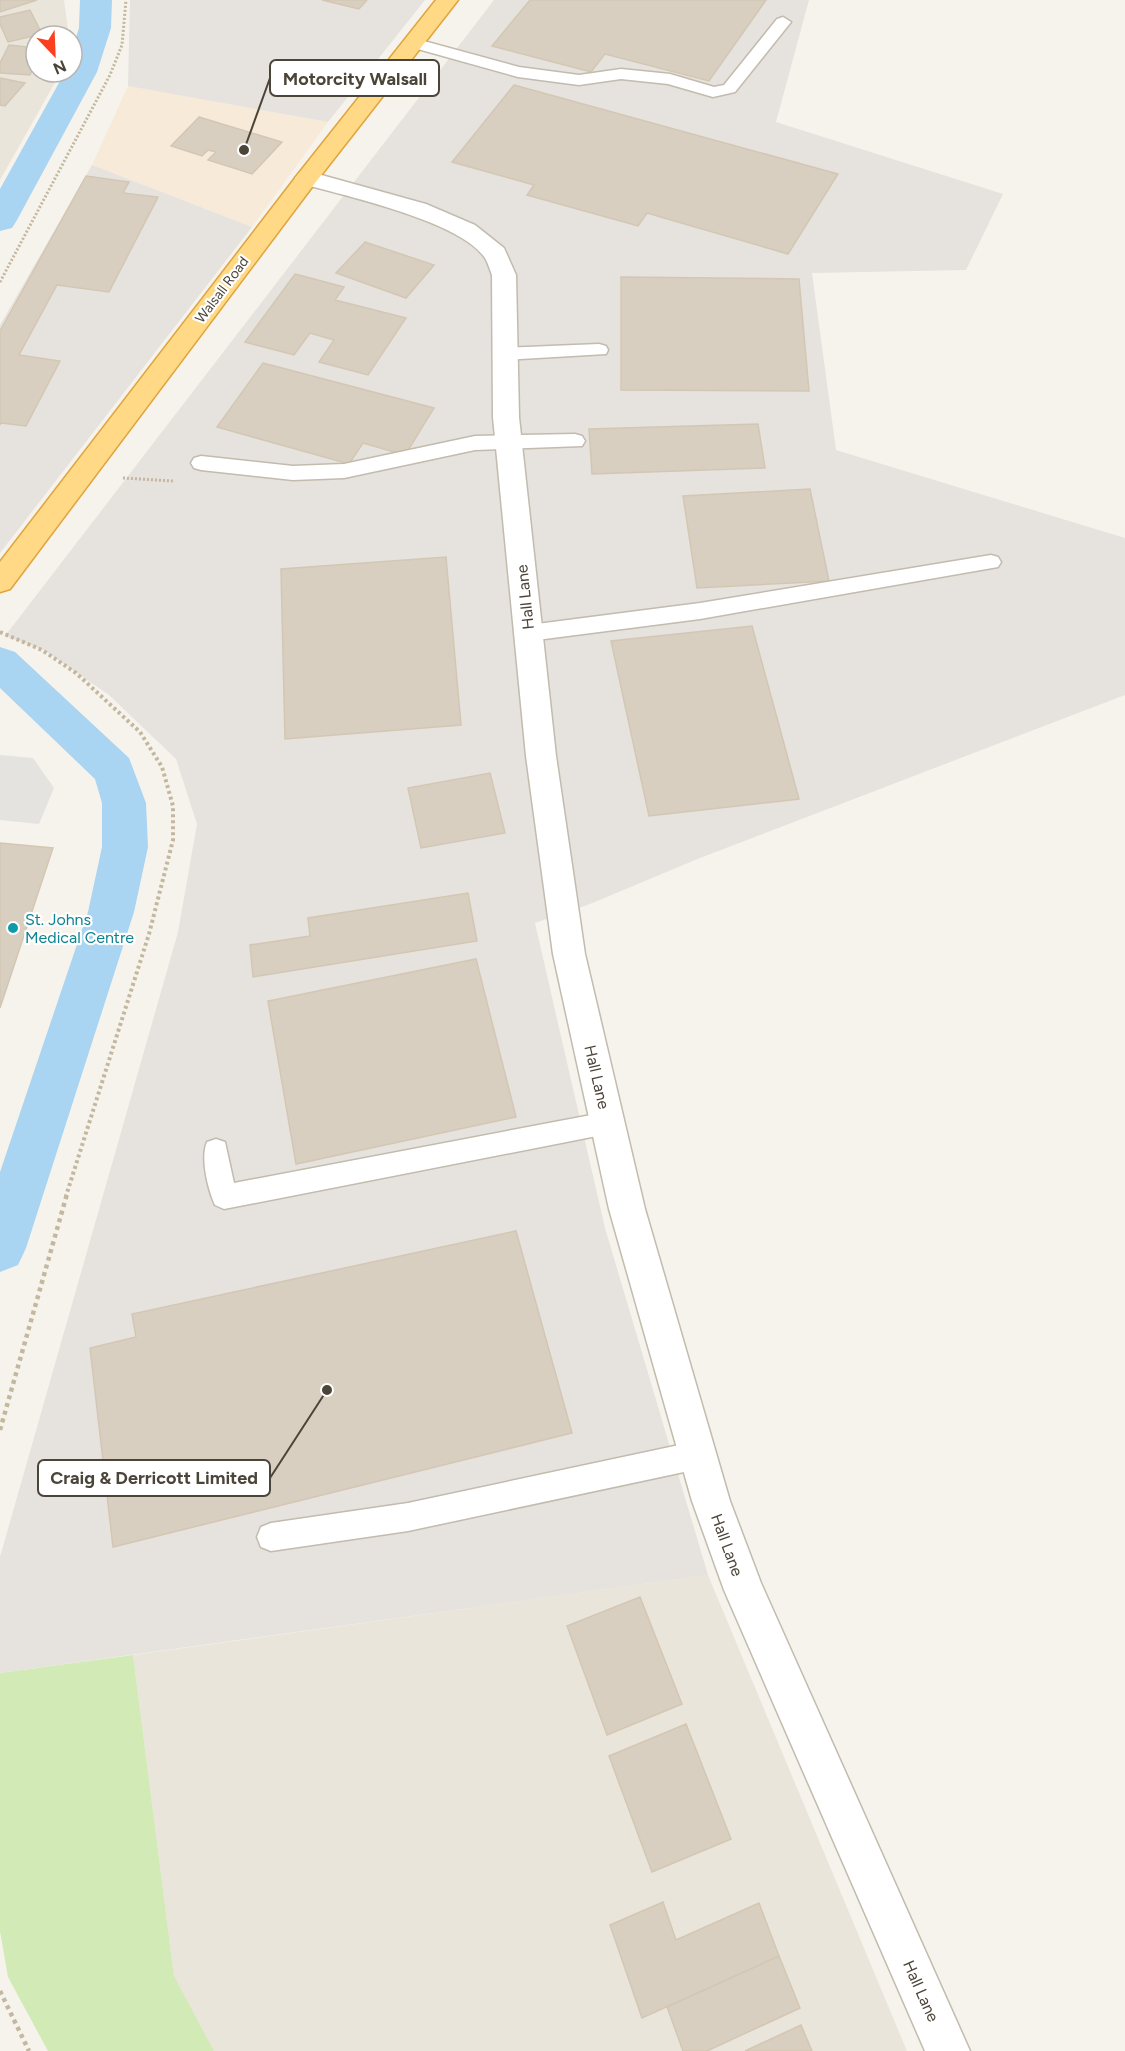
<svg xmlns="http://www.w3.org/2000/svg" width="1125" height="2051" font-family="Figtree,sans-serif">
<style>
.residential{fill:#eae5da}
.commercial{fill:#f7ead8}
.industrial{fill:#e6e2dd}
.green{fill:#d2eab5}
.parking{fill:#e5e3e0}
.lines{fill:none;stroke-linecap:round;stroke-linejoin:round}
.canal{fill:#a9d4f2;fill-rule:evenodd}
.building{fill:#d8cfc1;stroke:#d3c7b4;stroke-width:1.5}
.service-casing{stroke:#c2bbae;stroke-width:3}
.minor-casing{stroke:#c2bbae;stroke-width:3}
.trunk-casing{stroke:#e0a43c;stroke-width:3}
.path-far2{stroke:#c4b79f;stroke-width:3;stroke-dasharray:2 2;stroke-linecap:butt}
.path-far1{stroke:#c4b79f;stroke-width:4;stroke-dasharray:3 3;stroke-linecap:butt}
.path{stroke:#c4b79f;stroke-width:4.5;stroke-dasharray:4 4;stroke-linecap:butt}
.service{fill:#fff;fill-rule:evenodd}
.minor{fill:#fff;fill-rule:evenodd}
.trunk{fill:#ffd985;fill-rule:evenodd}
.culture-dot{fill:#0f9aa8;stroke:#fff;stroke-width:2}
.labels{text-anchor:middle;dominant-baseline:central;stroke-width:4.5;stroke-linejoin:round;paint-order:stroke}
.far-street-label{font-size:14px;fill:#4b4439;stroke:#fff}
.street-label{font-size:16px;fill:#4b4439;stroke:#fff}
.culture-label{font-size:16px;fill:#0d838f;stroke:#fff;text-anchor:start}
.leader{fill:none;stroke:#4b4439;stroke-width:2}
.callout-dot{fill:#4b4439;stroke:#fff;stroke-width:2}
.callout{fill:#fff;stroke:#4b4439;stroke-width:2}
.callout-label{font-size:18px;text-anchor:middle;font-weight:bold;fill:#4b4439}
</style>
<rect width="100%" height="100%" fill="#f6f3ec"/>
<path class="residential" d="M0,0h64l5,36h-33v36h25l-61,108z
M708,1575l199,476h-693l-40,-74 -41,-322z"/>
<path class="commercial" d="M128,86l200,36 -76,105 -160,-62z"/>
<path class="industrial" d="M130,0h295l-97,122 -200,-36z
M494,0h315l-33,122 227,72 -37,76 -154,3 24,177 289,88v157l-425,163 -110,46 -55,19 70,305 103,347 -708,98v-116l178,-625 19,-108 -21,-65 -67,-64 -65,-45 -39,-14z
M92,165l160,62 -252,326v-228z"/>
<path class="green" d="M133,1655l41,321 40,75h-166l-40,-74 -8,-46v-258z"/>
<path class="parking" d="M0,755l33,3 21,30 -15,36 -39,-4z"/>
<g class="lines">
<path class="canal" d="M80,0h32l-1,28 -14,44 -80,148 -5,8 -12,3v-42l65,-117h7v-22l7,-22z
M0,647l15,5 114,106 17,45 2,44 -14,65 -108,336 -8,17 -18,7v-100l88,-260 14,-65v-44l-7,-24 -95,-91z"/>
</g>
<path class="building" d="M0,0h37l-37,12z
M322,0h45l-8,9z
M530,0h236l-57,81 -104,-27 -14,18 -99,-26z
M30,10l12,24 -34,8 -8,-18v-7z
M9,45l27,3v14l-6,13 -30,-2v-10z
M0,78l25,5 -20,23 -5,-1z
M514,85l324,89 -50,80 -141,-41 -9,13 -111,-31 7,-10 -82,-23z
M199,117l83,25 -30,32 -44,-14 8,-8 -8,-2 -6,6 -31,-10z
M86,176l43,6 -6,11 35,4 -49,95 -52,-7 -38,70 41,6 -34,65 -25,-3 -1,2v-94z
M365,242l69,23 -28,33 -70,-25z
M295,274l49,13 -9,13 71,18 -38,57 -49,-13 15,-22 -24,-7 -16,22 -49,-13z
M621,277l178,2 10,112 -188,-1z
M263,363l171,45 -29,47 -42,-12 -14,21 -132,-37z
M758,424l7,44 -173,6 -3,-45z
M810,489l19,92 -132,7 -14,-92z
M446,557l15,168 -176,14 -4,-170z
M752,626l47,173 -150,17 -38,-175z
M490,773l15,60 -84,15 -13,-60z
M0,843l53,5 -53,160z
M468,893l9,48 -224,36 -3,-32 60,-9 -2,-18z
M476,959l40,158 -220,47 -28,-163z
M516,1231l56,202 -459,114 -23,-199 46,-11 -4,-23z
M640,1597l42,107 -75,31 -40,-109z
M686,1724l45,115 -79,33 -43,-116z
M663,1902l13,38 83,-37 20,53 -137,62 -32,-93z
M779,1956l21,52 -93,43h-24l-16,-44z
M801,2025l11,26h-67z"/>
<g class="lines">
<g class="service-casing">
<path id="service" d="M783,17l8,5 -56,70 -22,5 -45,-13 -47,-5 -42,6 -61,-8 -111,-31 -2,-3 8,-5 106,29 60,8 42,-6 49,5 44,13 10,-2 53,-66z
M599,344l7,2 2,4 -2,4 -101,6 -7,-2 -2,-4 2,-4 7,-2z
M575,434l7,2 3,5 -3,5 -107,4 -131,28 -51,2 -92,-10 -7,-2 -3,-5 3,-5 7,-2 92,10 51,-2 131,-28z
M991,555l7,2 3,5 -3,5 -298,52 -171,22 -7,-2 -3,-6 3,-6 7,-2 171,-22z
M607,1112l9,3 3,8 -3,8 -9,3 -383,75 -9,-4c-7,-15 -15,-47 -8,-63l9,-3 9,3 9,41z
M698,1441l10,4 4,10 -4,10 -10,4 -290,62 -137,20 -10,-4 -4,-10 4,-10 10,-4 137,-20z"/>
</g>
<g class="minor-casing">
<path id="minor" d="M307,171l119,33 49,21 29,23 12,27 3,142 37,339 29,198 60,255 85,292 31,82 209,468h-45l-201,-461 -32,-89 -83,-292 -56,-255 -27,-198 -33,-339 -1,-142c-2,-5 -4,-12 -7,-17 -24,-37 -143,-63 -186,-75l-4,-5 4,-5z"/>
</g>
<g class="trunk-casing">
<path id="trunk" d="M436,0h22l-143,183 -305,406 -10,3v-30l299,-389z"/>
</g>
<path class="path-far2" d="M0,282l110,-207 12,-30 4,-45
M123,478l50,3"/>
<path class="path-far1" d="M0,632l42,18 34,23 64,59 22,35 11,39v34l-24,94 -83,262"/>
<path class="path" d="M0,1430l67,-236
M0,1991l29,60"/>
<use href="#service" class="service"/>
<use href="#minor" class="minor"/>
<use href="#trunk" class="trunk"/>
</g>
<circle class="culture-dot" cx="13" cy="928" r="6"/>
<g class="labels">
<g class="far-street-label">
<text transform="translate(222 290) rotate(-53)">Walsall Road</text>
</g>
<g class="street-label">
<text transform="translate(525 597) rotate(-96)">Hall Lane</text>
<text transform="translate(597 1077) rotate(77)">Hall Lane</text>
<text transform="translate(727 1545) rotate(70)">Hall Lane</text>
<text transform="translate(921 1991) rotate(66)">Hall Lane</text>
</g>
<g class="culture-label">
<text x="25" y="919">St. Johns<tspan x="25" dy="18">Medical Centre</tspan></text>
</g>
</g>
<path class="leader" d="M244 150L270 78M327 1390L270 1478"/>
<g class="callout-dot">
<circle cx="244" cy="150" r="6"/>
<circle cx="327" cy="1390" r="6"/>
</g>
<g class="callout">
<rect x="270" y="60" width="169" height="36" rx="6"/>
<rect x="38" y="1460" width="232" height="36" rx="6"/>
</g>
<g class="callout-label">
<text x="355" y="85">Motorcity Walsall</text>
<text x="154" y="1484">Craig &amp; Derricott Limited</text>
</g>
<g transform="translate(54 54) rotate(157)"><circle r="28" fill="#ffffff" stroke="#b7b4b0" stroke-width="1.5"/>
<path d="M0-4.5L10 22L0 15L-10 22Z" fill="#fc3f1d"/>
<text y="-9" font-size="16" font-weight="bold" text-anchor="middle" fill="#4b4439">N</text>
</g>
</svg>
